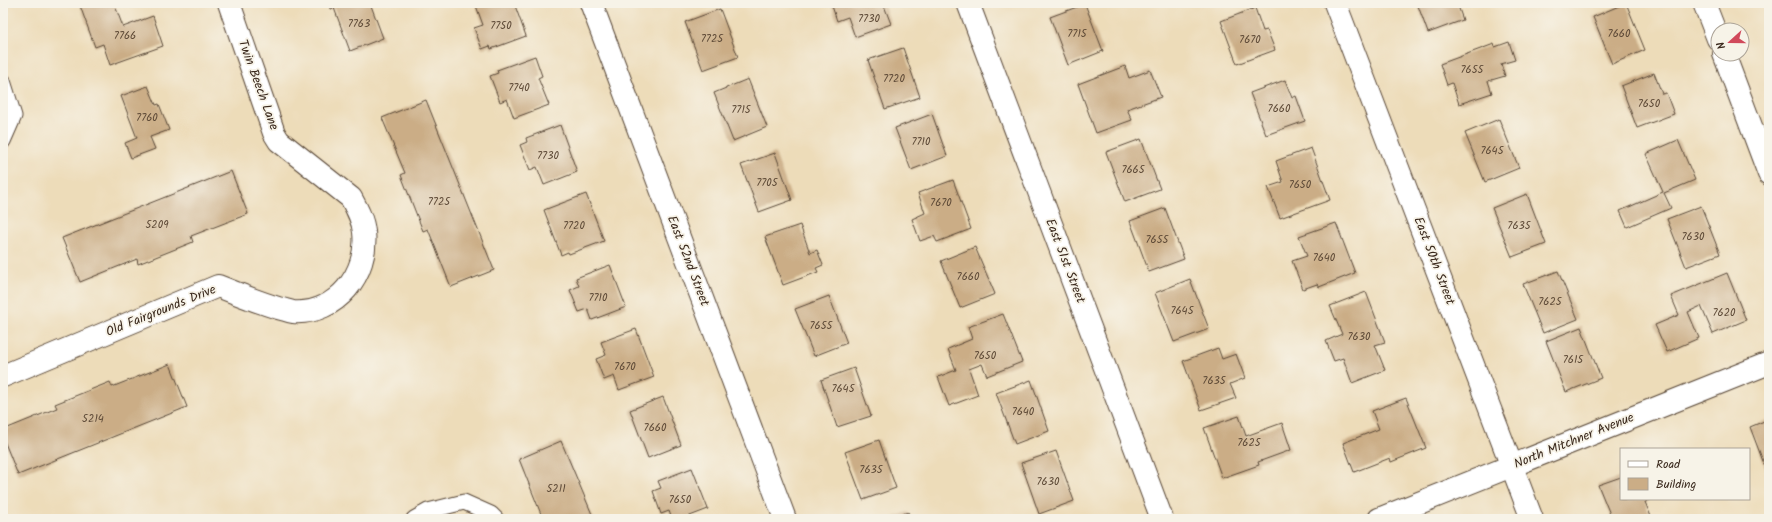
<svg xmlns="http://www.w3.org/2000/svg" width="1772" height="522" font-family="Kalam,sans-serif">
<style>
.building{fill:#cbad86}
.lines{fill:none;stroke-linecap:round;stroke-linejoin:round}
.service-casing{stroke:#564535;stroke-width:17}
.minor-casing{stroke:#564535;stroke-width:24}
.service{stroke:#fff;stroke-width:15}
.minor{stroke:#fff;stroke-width:22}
.labels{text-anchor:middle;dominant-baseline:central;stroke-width:3.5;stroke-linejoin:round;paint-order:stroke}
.number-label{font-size:11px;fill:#5f4b38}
.street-label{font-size:13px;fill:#3b2a1e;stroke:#f7f3e8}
</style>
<rect width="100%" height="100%" fill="#f7f3e8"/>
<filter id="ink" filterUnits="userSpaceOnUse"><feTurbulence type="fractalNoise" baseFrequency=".025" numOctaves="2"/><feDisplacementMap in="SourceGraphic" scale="8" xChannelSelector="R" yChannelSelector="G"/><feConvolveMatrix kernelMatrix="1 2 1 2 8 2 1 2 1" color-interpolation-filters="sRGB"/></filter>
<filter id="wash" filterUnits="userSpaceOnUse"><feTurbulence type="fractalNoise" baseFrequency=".012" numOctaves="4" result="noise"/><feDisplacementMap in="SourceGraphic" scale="16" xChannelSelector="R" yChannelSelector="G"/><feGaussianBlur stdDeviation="0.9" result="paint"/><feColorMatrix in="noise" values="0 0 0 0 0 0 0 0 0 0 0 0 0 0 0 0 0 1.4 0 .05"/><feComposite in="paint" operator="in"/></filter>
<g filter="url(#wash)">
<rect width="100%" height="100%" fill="#eddcb9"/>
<g id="blocks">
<path class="building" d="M79,3h35l9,24 30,-11 10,30 -53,19 -7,-21 -8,3z
M328,3h42l13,35 -33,13 -16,-43 -3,1z
M475,3h39l12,33 -35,13 -1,-3 -8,3 -8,-21 9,-3z
M831,3h52l8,21 -36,13 -7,-20 -11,4z
M1417,3h40l6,17 -35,13z
M1626,3l19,47 -33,14 -19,-47z
M1085,4l18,47 -35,14 -18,-48z
M1255,8l8,23 4,-1 8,20 -38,14 -16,-43z
M720,9l18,48 -35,13 -18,-48z
M1509,42l6,18 -14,4 4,12 -17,5 4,12 -33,11 -7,-21 -5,2 -7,-21 54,-20 1,3z
M903,48l17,49 -35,12 -17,-49z
M535,56l7,20 -4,2 11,27 -35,13 -7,-19 -7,3 -10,-26 8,-3 -1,-3z
M1125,66l4,12 21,-8 11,27 -34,12 5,11 -36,13 -18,-49z
M1654,73l8,21 4,-1 8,21 -37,14 -16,-42z
M748,79l19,48 -34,14 -19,-48z
M1285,80l7,18 4,-2 9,25 -39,14 -16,-42z
M148,86l8,19 3,-1 10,26 -19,7 5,12 -24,9 -6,-15 12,-5 -16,-42z
M426,100l68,170 -43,17 -23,-58 -5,2 -22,-56 4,-2 -23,-55z
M932,114l15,42 -36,14 -16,-42z
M1499,119l20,49 -34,14 -20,-49z
M560,125l17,47 -33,13 -7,-18 -7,3 -10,-25 7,-3 -1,-4z
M1141,139l19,50 -35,13 -19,-50z
M1678,140l17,40 -31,13 7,15 -44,19 -7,-16 43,-19 -17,-38z
M1311,148l19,52 -50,18 -12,-31 15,-5 -7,-21z
M775,153l17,47 -33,12 -18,-47z
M231,171l17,43 -57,22 2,6 -55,22 -1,-5 -57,23 -18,-44z
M953,180l18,49 -34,13 -3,-6 -14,5 -8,-22 13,-6 -7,-20z
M586,194l18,47 -35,13 -1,-2 -7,3 -17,-45z
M1527,194l19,50 -34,13 -20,-49z
M1701,206l19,48 -34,13 -19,-48z
M1165,208l19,51 -35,13 -19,-51z
M1336,223l19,50 -36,14 -2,-3 -14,5 -11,-28 15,-5 -8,-20z
M800,225l10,28 7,-3 6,15 -7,3 2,4 -35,13 -18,-48z
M975,247l20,47 -35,14 -19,-47z
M610,265l16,42 -34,13 -4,-11 -9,3 -9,-22 9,-4 -3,-8z
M1558,271l20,48 -35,14 -20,-49z
M1727,273l19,47 -33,14 -12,-28 -13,6 11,26 -32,14 -12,-27 24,-10 -8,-19z
M1190,279l19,50 -35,13 -19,-49z
M1366,292l19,50 -10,3 10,25 -33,13 -9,-25 -9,3 -8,-20 16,-7 -12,-28z
M829,296l18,47 -33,13 -19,-47z
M1003,314l19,48 -35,14 -5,-12 -13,5 9,26 -29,11 -11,-29 18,-7 -8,-21 24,-10 -4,-12z
M1581,327l20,51 -35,14 -20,-51z
M636,329l18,48 -35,13 -5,-14 -10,4 -8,-21 10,-4 -5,-13z
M1218,348l4,11 14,-5 9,24 -15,6 6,14 -35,12 -18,-49z
M170,364l17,43 -169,68 -15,-37v-8l54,-22 -2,-4 55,-22 2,5z
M854,368l17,48 -34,11 -16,-47z
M1031,380l18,51 -34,13 -19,-51z
M663,397l18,48 -33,13 -18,-48z
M1406,398l20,50 -35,14 -1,-4 -36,14 -11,-29 36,-14 -7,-18z
M1239,416l7,20 36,-13 9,27 -33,12 1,3 -37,13 -18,-50z
M1769,419v58l-19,-50z
M879,440l17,48 -33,12 -18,-48z
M561,441l33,78h-51l-24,-60z
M1056,451l18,50 -35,13 -18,-51z
M692,468l16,41 -26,10h-10l-3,-8 -8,3 -8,-23 8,-3 -3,-7z
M1621,477v22h30l-6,3 7,17h-40l-14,-34z
M908,512l3,7h-22z"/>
</g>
</g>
<g filter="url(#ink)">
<use href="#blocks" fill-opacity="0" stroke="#564535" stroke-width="1"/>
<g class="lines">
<g class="service-casing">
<path id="service" d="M3,81l11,35 -11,25
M414,519l14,-8 36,-9 27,12 5,5"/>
</g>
<g class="minor-casing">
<path id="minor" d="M591,3l194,516
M968,3l194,516
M1335,3l197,516
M1704,3l14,36
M1724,54l45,120
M3,376l215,-90c20,8 40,16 60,22 5,1 10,3 15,4 43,3 76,-38 71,-80 -1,-12 -7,-23 -13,-34l-72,-57 -5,-8 -45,-130
M1379,519l390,-156"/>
</g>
<use href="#service" class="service"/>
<use href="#minor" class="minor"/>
</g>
</g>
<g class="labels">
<g class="number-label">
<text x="869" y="19">7730</text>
<text x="359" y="24">7763</text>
<text x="501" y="26">7750</text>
<text x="1077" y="34">7715</text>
<text x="1619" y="34">7660</text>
<text x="125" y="36">7766</text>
<text x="712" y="39">7725</text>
<text x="1250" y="40">7670</text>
<text x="1472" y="70">7655</text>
<text x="894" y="79">7720</text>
<text x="519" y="88">7740</text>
<text x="1649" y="104">7650</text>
<text x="1279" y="109">7660</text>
<text x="741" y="110">7715</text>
<text x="147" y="118">7760</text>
<text x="921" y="142">7710</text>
<text x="1492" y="151">7645</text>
<text x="548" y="156">7730</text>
<text x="1133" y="170">7665</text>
<text x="767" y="183">7705</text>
<text x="1300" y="185">7650</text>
<text x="439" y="202">7725</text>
<text x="941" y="203">7670</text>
<text x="157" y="225">5209</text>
<text x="574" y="226">7720</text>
<text x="1519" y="226">7635</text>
<text x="1693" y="237">7630</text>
<text x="1157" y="240">7655</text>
<text x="1324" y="258">7640</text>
<text x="968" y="277">7660</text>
<text x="598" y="298">7710</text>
<text x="1550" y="302">7625</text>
<text x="1182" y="311">7645</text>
<text x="1724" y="313">7620</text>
<text x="821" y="326">7655</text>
<text x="1359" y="337">7630</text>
<text x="985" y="356">7650</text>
<text x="1573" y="360">7615</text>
<text x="625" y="367">7670</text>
<text x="1214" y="381">7635</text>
<text x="843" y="389">7645</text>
<text x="1023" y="412">7640</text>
<text x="93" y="419">5214</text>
<text x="655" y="428">7660</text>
<text x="1249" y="443">7625</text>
<text x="871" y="470">7635</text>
<text x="1048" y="482">7630</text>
<text x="556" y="489">5211</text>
<text x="680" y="500">7650</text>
</g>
<g class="street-label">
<text transform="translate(258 85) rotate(70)">Twin Beech Lane</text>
<text transform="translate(688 261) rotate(69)">East 52nd Street</text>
<text transform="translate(1065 261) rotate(69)">East 51st Street</text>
<text transform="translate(1434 261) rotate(69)">East 50th Street</text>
<text transform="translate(161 311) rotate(-22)">Old Fairgrounds Drive</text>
<text transform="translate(1574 441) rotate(-22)">North Mitchner Avenue</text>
</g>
</g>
<rect width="1772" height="522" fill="none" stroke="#f7f3e8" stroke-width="16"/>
<rect x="1620" y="448" width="130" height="52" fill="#f7f3e8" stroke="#aca397"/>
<rect x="1628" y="461" width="20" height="6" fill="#ffffff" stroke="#aca397"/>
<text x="1656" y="468" font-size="12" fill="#3b2a1e">Road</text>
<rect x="1628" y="478" width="20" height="12" fill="#cbad86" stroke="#aca397"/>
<text x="1656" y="488" font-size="12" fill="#3b2a1e">Building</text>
<g transform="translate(1730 42) rotate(249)"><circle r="19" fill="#f7f3e8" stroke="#aca397"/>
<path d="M0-3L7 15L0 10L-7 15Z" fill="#d1495b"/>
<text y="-6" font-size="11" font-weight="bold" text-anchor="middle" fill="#3b2a1e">N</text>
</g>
</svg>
